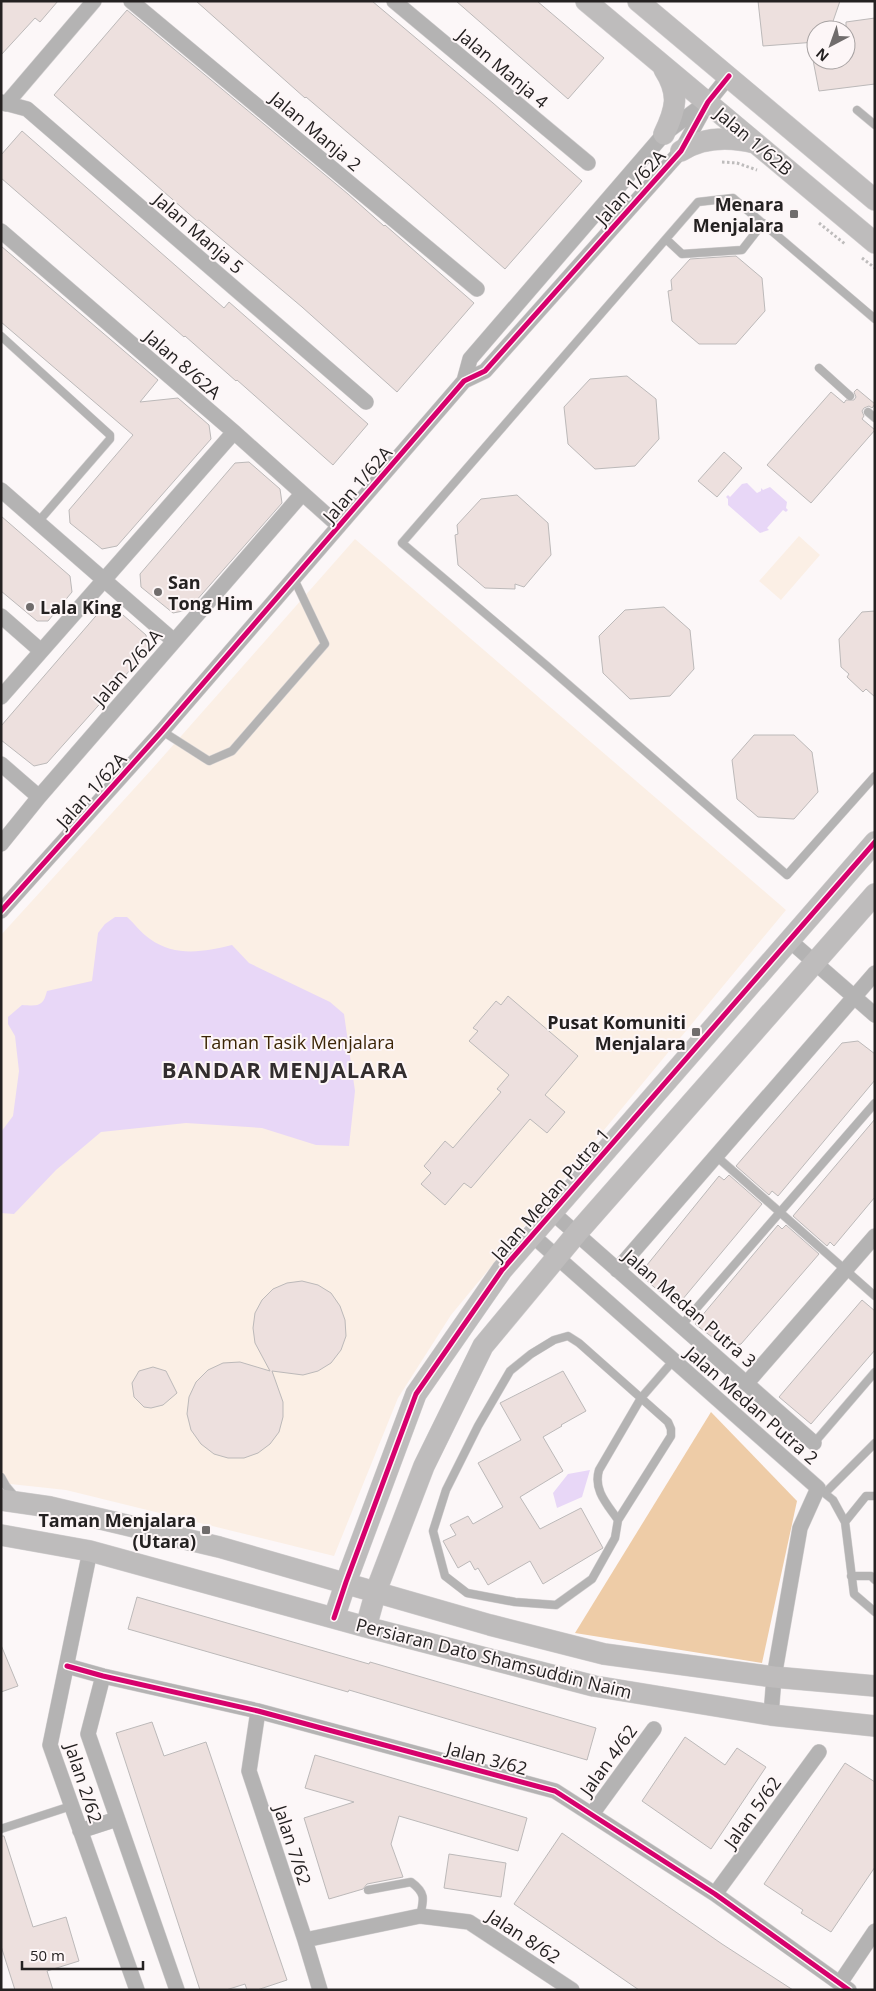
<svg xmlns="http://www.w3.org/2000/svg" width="876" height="1991" font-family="'Open Sans',sans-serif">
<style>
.green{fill:#fbefe5}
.forest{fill:#eecca7}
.water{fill:#e8d7f7}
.building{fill:#ede0de;stroke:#bcb9b9}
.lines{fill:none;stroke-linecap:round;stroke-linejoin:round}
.lane-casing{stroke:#d4d1d2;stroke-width:9}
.street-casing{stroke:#d4d1d2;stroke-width:16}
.secondary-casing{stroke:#d4d1d2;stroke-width:22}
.path{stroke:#bebcbc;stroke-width:3;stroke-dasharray:2.5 2.5;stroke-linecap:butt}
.lane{stroke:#b4b3b3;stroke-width:8}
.street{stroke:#b4b3b3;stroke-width:15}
.secondary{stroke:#bebcbc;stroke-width:21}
.cycleway-casing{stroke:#fdf6f7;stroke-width:8}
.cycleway{stroke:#d6006c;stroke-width:5}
.poi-dot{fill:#706c6c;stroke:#fdf6f7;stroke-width:2}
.labels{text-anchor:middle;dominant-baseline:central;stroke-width:4;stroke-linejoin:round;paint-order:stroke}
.street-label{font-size:18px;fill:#242121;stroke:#fdf6f7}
.poi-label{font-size:18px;font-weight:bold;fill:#242121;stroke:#fdf6f7;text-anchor:end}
.park-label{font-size:18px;fill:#3c2506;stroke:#fdf6f7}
.district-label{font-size:22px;font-weight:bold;letter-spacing:1px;fill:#322d2e;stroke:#fdf6f7}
</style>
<rect width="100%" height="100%" fill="#fcf7f8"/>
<path class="green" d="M799,536l21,19 -39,45 -22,-19z
M355,539l431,371 -335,405 -53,83 -64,158 -268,-66 -65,-7v-548l151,-166z"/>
<path class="forest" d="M711,1412l86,89 -35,162 -187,-30z"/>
<path class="water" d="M747,483l10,10 4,-2v-3l2,2 7,-3 17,15 -1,6 2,2 -2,2 -3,-2 -16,18 2,2 -9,3 -32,-28v-6l-2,-2 2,-2 2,2 12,-13z
M115,917h12c8,7 14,16 23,22 25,18 54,13 82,6l17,18 81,39 14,12 11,77 -6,55 -33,-1 -54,-17 -76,-5 -85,9 -45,38 -42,44 -13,-1v-81l12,-16 6,-45 -4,-35 -7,-12v-7l14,-12c16,1 21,2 25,-14l45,-10 6,-48 7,-9z
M590,1470l-8,27 -25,11 -4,-15 15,-19z"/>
<path class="building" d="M1,1h57l-18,21 -5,-4 -34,37z
M196,1h176l121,102 89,78 -77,88 -96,-84 -103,-88 -1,1z
M456,1h81l67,57 -36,41z
M758,1h82l-10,29h-14v12l-53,4z
M127,10l221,184 36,32 1,-1 89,78 -77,89 -95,-85 -103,-87 -2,1 -143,-126z
M875,18v66l-56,7 -6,-31h33v-38z
M22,131l202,177 5,-6 139,122 -35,41 -96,-85 -1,1 -51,-45 -1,1 -183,-159v-23z
M1,246l157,134 -18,22 38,-4 31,27 2,14 -94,107 -15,3 -32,-26 -1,-13 64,-75 -132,-113z
M736,256l26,22 3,33 -29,33h-37l-27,-23 -4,-30 4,-1 -1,-10 19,-21z
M627,376l29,23 3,40 -24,27 -40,3 -27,-25 -4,-37 26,-28z
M857,389l18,15 -3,4 -3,-2 -5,2 -2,3 2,5 -2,3 13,11 -64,73 -44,-38 64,-73 13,11 2,-3h8l2,-3 -2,-5z
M724,452l18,16 -25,29 -19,-16z
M249,462l31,27 2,14 -94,107 -15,3 -32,-26 -1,-13 95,-111z
M517,495l31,28 3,32 -27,32 -9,-3v5l-30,-1 -27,-23 -3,-30 3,-1 -1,-9 24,-26z
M1,516l69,60 2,16 -24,29h-11l-36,-30z
M664,607l26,23 4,39 -24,27 -40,3 -27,-26 -4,-37 26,-26z
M115,608l31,27 2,15 -101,113 -13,3 -33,-26v-14l100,-116z
M875,611v86l-9,-8 -3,3 -16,-15 2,-3 -8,-7 -2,-28 23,-27z
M754,735h40l18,17 6,40 -24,27 -36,-2 -21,-18 -5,-39z
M508,996l70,60 -33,39 20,17 -18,21 -17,-14 -59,69 -7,-5 -19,22 -24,-21 10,-11 -7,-7 21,-25 8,7 48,-56 -4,-3 12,-14 -40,-34 9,-10 -5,-3 23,-27 5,4z
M858,1041l17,13v26l-97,116 -6,-5 -3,4 -33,-29 106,-123z
M875,1119v78l-41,49 -4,-4 -3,4 -34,-30z
M729,1175l33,29 -85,102 -29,-24 -1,-17 72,-89 5,4z
M778,1225l4,4 4,-4 33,29 -78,90 -16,3 -30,-23z
M302,1281l16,4 13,8 9,13 5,14 1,16 -5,14 -10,13 -13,8 -15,4 -31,-4 11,31v15l-4,15 -9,12 -12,9 -14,5h-16l-14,-4 -13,-10 -10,-14 -4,-16 2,-17 7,-15 12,-12 15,-7 17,-1 30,9 -15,-28 -2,-15 2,-15 7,-13 11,-11 14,-6z
M862,1300l13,11v39l-64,74 -32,-27z
M153,1367l13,4 11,22 -14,12 -12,3 -7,-1 -10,-10 -2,-14 7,-12z
M563,1371l23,40 -25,14 1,1 -19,11 20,34 -43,26 20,32 41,-21 22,40 -60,36 -13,-23 -42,24 -10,-17 -3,2 -5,-9 -12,7 -15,-27 13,-6 -6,-10 18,-9 5,8 30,-17 -25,-44 43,-23 -21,-37z
M137,1597l232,67 1,-2 226,66 -9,32 -238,-70 -1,2 -220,-63z
M1,1645l17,41 -17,6z
M152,1722l12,34 42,-14 81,238 -30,10h-10l-2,-6 -19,6h-26l-84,-257z
M685,1737l40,28 12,-17 29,19 -55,82 -69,-48z
M315,1755l212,63 -9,33 -119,-35 -8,28 12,33 -36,7 -4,5 -34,10 -25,-81 50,-16 -49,-14z
M845,1763l30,19v85l-44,65 -30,-19 2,-3 -39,-26z
M562,1833l160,111 71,46h-154l-125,-86z
M1,1836h3l29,91 33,-10 13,44 -32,10 6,19h-38l-14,-44z
M449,1854l57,9 -5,34 -57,-9z"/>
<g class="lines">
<g class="lane-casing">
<path id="lane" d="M857,110l18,15
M666,239l16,15 60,-4 21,-27
M875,319l-142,-121 -35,4 -296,341 145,123 240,209 88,-99
M1,336l109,99v4l-72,83
M819,368l31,28
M868,412l7,6
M162,731l47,30 23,-10 93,-107 -31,-65
M716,1156l159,140
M681,1326l194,-223
M814,1443l61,-71
M1,1477l5,9 10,12
M818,1488l15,12 12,22 9,72 21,18
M825,1493l50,-50
M618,1520l53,-84v-7l-3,-7 -89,-79 -11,-7 -14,4 -23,14 -21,17 -32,55 -32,64 -13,41 12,45 22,17 48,9 41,3 36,-26 23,-41 3,-18c-11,-16 -25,-30 -19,-50l42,-72 32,-37
M845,1522l21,-26h9
M851,1576h20l4,4
M1,1829l70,-23
M368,1890l43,-8c15,11 13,17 9,34"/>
</g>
<g class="street-casing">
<path id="street" d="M131,1l346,288
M394,1l194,162
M1,102l26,7 339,293
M6,104l88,-103
M1,231l233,201 105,94
M464,381l6,-22 194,-225 40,-30
M1,490l173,151
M1,616l40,35
M1,697l233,-265
M1,764l38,33
M1,844l38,-47 263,-303
M1,911l161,-180 302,-350 21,-10 196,-220 27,-49 21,-26
M789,940l86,75
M553,1213l261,230
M532,1235l286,253 -18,40 -26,149 -3,38
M617,1270l258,-297
M746,1384l129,-148
M90,1551l-40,194 87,245
M67,1666l36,10 155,35 297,80 160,103 134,96
M103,1676l-15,58 89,256
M258,1711l-9,60 56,169 15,50
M592,1814l62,-85
M80,1831l37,-12
M715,1894l104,-142
M305,1940l115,-24 49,6 103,68
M840,1983l35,-52"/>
</g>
<g class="secondary-casing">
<path id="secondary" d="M586,1l289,242
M638,1l237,199
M664,134c12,-25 16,-40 0,-65
M681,151c22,-14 49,-14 74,-8
M1,1500l49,7 169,40 271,78 114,29 170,23 101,9
M1,1535l89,16 276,76 228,59 177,29 104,11
M334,1618l12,-36 70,-188 86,-124 373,-428
M366,1627l10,-36 48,-125 59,-120 94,-113 298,-339"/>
</g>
<path class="path" d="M722,162l15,1 20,7
M819,223l26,21
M862,258l13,10"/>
<use href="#lane" class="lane"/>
<use href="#street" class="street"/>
<use href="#secondary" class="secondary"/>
<g class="cycleway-casing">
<path id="cycleway" d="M1,911l161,-180 302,-350 21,-10 196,-220 27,-49 21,-26
M334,1618l12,-36 70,-188 86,-124 373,-428
M67,1666l36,10 155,35 297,80 160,103 134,96"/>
</g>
<use href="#cycleway" class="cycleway"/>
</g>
<g class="poi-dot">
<rect x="789" y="209" width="10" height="10" rx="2.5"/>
<circle cx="158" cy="592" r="5"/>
<circle cx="30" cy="607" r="5"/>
<rect x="691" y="1027" width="10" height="10" rx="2.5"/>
<rect x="201" y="1525" width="10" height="10" rx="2.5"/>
</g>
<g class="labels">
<g class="street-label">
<text transform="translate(503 68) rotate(40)">Jalan Manja 4</text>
<text transform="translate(316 131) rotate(40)">Jalan Manja 2</text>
<text transform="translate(754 141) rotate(40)">Jalan 1/62B</text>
<text transform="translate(630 187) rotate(-48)">Jalan 1/62A</text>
<text transform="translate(199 233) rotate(41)">Jalan Manja 5</text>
<text transform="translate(183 364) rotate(41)">Jalan 8/62A</text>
<text transform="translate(357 484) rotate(-49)">Jalan 1/62A</text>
<text transform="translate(127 667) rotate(-49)">Jalan 2/62A</text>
<text transform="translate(91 790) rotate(-48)">Jalan 1/62A</text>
<text transform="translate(550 1194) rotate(-49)">Jalan Medan Putra 1</text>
<text transform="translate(690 1308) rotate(41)">Jalan Medan Putra 3</text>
<text transform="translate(752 1405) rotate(41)">Jalan Medan Putra 2</text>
<text transform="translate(494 1658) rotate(14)">Persiaran Dato Shamsuddin Naim</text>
<text transform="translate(487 1758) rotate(15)">Jalan 3/62</text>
<text transform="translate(608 1760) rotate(-54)">Jalan 4/62</text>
<text transform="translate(84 1783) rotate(72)">Jalan 2/62</text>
<text transform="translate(752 1812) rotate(-54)">Jalan 5/62</text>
<text transform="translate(293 1845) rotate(72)">Jalan 7/62</text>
<text transform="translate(524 1936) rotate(33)">Jalan 8/62</text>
</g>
<g class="poi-label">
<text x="784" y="204">Menara<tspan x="784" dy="21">Menjalara</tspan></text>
<text x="168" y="582" text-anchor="start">San<tspan x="168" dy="21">Tong Him</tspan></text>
<text x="40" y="607" text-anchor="start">Lala King</text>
<text x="686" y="1022">Pusat Komuniti<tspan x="686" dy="21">Menjalara</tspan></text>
<text x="196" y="1520">Taman Menjalara<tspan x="196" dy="21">(Utara)</tspan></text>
</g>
<g class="park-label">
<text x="298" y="1042">Taman Tasik Menjalara</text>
</g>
<g class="district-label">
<text x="285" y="1069">BANDAR MENJALARA</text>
</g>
</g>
<rect width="876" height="1991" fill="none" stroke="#242121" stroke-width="5"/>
<g transform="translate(831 45) rotate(221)"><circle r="24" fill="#fdf6f7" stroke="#a6a1a1"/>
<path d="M0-4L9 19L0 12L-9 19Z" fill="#706c6c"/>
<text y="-8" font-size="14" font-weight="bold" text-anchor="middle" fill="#242121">N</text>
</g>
<path d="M22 1961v8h121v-8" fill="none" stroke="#242121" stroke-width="2.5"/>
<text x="30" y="1961" font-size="15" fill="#242121" stroke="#fdf6f7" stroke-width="4" paint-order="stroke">50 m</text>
</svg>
